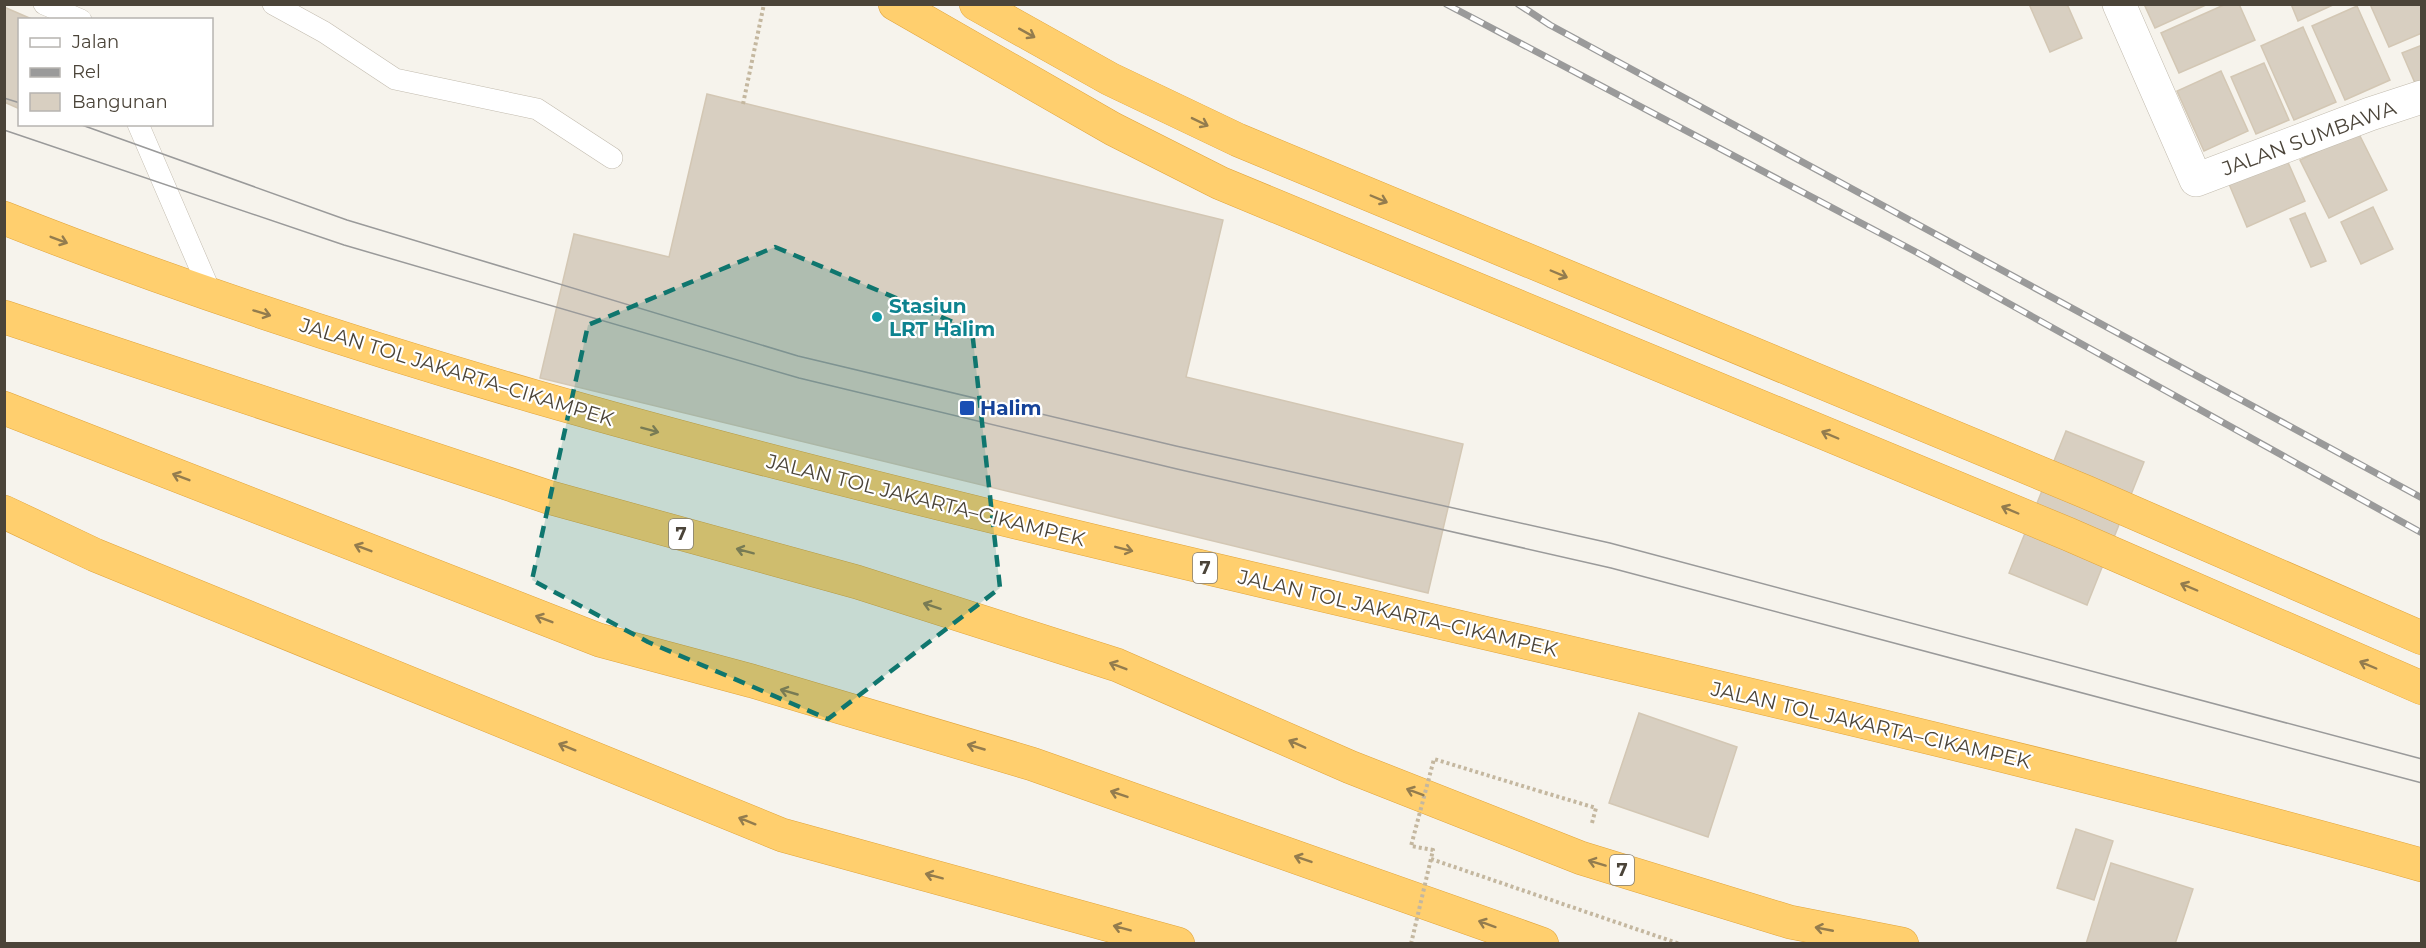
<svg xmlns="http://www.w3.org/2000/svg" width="2426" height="948" font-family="Montserrat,sans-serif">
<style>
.building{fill:#d8cfc1;stroke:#d3c7b4;stroke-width:1.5}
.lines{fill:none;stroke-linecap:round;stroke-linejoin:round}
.lane-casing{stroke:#c2bbae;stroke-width:22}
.street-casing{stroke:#c2bbae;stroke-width:34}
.highway-casing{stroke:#e0a43c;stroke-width:34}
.path{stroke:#c4b79f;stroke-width:4;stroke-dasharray:3 3;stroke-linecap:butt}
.lane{stroke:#fff;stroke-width:21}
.street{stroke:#fff;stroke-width:33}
.highway{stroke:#ffcf6e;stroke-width:33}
.tram{stroke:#9a9a9a;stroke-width:1.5}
.rail-casing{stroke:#9a9a9a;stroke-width:7}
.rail{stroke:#fff;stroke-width:4.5;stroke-dasharray:14;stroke-linecap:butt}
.path-bridge{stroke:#c4b79f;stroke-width:4;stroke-dasharray:3 3;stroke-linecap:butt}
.oneway{stroke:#937c4e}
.marked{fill:#0f766e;fill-opacity:0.2;stroke:#0f766e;stroke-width:4.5;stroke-dasharray:12 8;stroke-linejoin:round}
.culture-dot{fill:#0f9aa8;stroke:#fff;stroke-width:2}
.transit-dot{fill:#1a4fb4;stroke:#fff;stroke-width:2}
.labels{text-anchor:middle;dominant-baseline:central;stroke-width:4.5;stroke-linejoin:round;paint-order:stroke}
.shield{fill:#fff;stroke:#817c74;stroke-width:1.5}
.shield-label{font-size:18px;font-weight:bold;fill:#4b4439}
.street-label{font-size:20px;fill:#4b4439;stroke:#fff}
.culture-label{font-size:20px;font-weight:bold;fill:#0d838f;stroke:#fff;text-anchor:start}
.transit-label{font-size:20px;font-weight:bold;fill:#164399;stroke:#fff;text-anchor:start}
</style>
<rect width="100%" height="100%" fill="#f6f3ec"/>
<path class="building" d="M2029,4h38l15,34 -32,14z
M2144,4h64l-53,24z
M2226,4h13l16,36 -76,33 -18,-40z
M2291,4h44l-37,17z
M2370,4h52v29l-33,14z
M2357,6l33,74 -45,20 -33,-74z
M4,7l30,13h-14v89l-16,-7z
M2303,27l33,75 -42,18 -33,-74z
M2422,45v36l-7,2 -13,-30z
M2264,63l25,57 -33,14 -25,-57z
M2221,71l27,60 -44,20 -27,-60z
M707,94l516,126 -37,157 277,67 -35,149 -888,-215 34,-144 95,23z
M2358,132l29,58 -58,28 -29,-58z
M2287,160l18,41 -58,26 -18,-43z
M2373,207l20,42 -32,15 -20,-42z
M2305,213l21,48 -15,6 -21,-48z
M2066,431l78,31 -57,143 -78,-32z
M1639,713l98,34 -29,90 -99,-34z
M2076,829l37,12 -19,59 -37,-12z
M2111,863l82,26 -18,55h-89z"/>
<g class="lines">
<g class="lane-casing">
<path id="lane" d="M44,4l37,16
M273,4l51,28 71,47 142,30 75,49
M138,124l75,174"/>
</g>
<g class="street-casing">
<path id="street" d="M2119,4l77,176 174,-66 52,-17"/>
</g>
<g class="highway-casing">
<path id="highway" d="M895,4l218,125 107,54 848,351 354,154
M976,4l134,75 128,61 848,352 336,146
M4,218c348,138 710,232 1073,319 448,108 900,204 1345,328
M4,317l544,180 309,85 260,83 233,102 231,91 209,64 112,22
M4,408l595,232 153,41 280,83 510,180
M4,512l91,43 687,280 396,109"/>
</g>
<path class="path" d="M743,104l21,-100
M1539,791l57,17 -4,15
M1431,859l249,85"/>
<use href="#lane" class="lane"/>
<use href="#street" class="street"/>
<use href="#highway" class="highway"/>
<path class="tram" d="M4,98l16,5
M79,124l268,96 451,136 378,90 434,97 812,216
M4,130l340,115 455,133 378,91 434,99 811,215"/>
<g class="rail-casing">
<path id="rail" d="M1446,4l470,248 506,281
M1518,4l32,21 872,473"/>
</g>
<use href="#rail" class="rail"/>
<path class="path-bridge" d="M1411,944l22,-94 -22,-4 23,-87 105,32"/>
</g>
<defs><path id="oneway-shaft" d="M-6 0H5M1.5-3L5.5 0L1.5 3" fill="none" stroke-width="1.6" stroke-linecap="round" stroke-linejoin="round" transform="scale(1.5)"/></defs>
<g class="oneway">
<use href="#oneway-shaft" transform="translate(1027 33) rotate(29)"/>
<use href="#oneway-shaft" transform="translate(1200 122) rotate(26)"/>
<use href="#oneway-shaft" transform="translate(1379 199) rotate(23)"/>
<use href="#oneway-shaft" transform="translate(59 240) rotate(21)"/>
<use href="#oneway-shaft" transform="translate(1559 274) rotate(23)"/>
<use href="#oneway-shaft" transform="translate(262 313) rotate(17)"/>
<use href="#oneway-shaft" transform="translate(650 430) rotate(15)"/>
<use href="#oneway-shaft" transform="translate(1830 435) rotate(-157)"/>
<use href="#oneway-shaft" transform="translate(181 477) rotate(-159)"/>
<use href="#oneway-shaft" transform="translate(2010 510) rotate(-157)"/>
<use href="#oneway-shaft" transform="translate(363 548) rotate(-159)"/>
<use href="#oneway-shaft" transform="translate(1124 549) rotate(14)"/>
<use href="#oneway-shaft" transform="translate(745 551) rotate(-165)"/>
<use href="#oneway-shaft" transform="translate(2189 587) rotate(-157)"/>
<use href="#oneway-shaft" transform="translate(932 606) rotate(-162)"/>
<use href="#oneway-shaft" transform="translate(544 619) rotate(-159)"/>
<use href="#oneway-shaft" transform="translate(2368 665) rotate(-157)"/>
<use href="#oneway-shaft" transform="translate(1118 666) rotate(-159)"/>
<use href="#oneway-shaft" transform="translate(789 692) rotate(-164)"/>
<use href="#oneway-shaft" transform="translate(1297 744) rotate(-156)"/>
<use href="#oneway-shaft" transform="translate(567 747) rotate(-158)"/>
<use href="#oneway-shaft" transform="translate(976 747) rotate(-164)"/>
<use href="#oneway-shaft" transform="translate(1415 792) rotate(-159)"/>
<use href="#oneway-shaft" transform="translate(1119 794) rotate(-161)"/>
<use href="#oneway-shaft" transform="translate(747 821) rotate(-158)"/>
<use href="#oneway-shaft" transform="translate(1303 859) rotate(-161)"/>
<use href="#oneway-shaft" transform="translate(1597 863) rotate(-163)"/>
<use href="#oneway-shaft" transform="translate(934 876) rotate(-165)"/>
<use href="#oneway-shaft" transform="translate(1487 924) rotate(-160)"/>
<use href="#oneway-shaft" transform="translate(1122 928) rotate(-165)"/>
<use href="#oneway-shaft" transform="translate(1824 929) rotate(-169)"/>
</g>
<path class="marked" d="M775,247l197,83 28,258 -172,131 -180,-77 -116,-62 56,-255z"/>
<circle class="culture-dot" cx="877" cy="317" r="6"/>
<rect class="transit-dot" x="959" y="400" width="16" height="16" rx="3"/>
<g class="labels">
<g class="shield">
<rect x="669" y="519" width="24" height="30" rx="4.5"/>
<rect x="1193" y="553" width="24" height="30" rx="4.5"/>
<rect x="1610" y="855" width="24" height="30" rx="4.5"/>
</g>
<g class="shield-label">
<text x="681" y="534">7</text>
<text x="1205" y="568">7</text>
<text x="1622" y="870">7</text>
</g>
<g class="street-label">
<text transform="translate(2309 138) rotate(-20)">JALAN SUMBAWA</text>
<text transform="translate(457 372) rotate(17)">JALAN TOL JAKARTA–CIKAMPEK</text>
<text transform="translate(926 500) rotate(14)">JALAN TOL JAKARTA–CIKAMPEK</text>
<text transform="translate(1398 613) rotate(13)">JALAN TOL JAKARTA–CIKAMPEK</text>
<text transform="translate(1871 725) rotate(13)">JALAN TOL JAKARTA–CIKAMPEK</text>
</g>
<g class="culture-label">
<text x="889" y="306">Stasiun<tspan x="889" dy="23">LRT Halim</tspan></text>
</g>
<g class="transit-label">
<text x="980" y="408">Halim</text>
</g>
</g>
<rect width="2426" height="948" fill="none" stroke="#4b4439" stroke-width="12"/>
<rect x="18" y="18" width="195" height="108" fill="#ffffff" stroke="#b7b4b0" stroke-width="1.5"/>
<rect x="30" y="38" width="30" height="9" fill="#ffffff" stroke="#b7b4b0" stroke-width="1.5"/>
<text x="72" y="48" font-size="18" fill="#4b4439">Jalan</text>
<rect x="30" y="68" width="30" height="9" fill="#9a9a9a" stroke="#b7b4b0" stroke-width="1.5"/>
<text x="72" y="78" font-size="18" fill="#4b4439">Rel</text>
<rect x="30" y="93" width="30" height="18" fill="#d8cfc1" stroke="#b7b4b0" stroke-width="1.5"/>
<text x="72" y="108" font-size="18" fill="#4b4439">Bangunan</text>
</svg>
